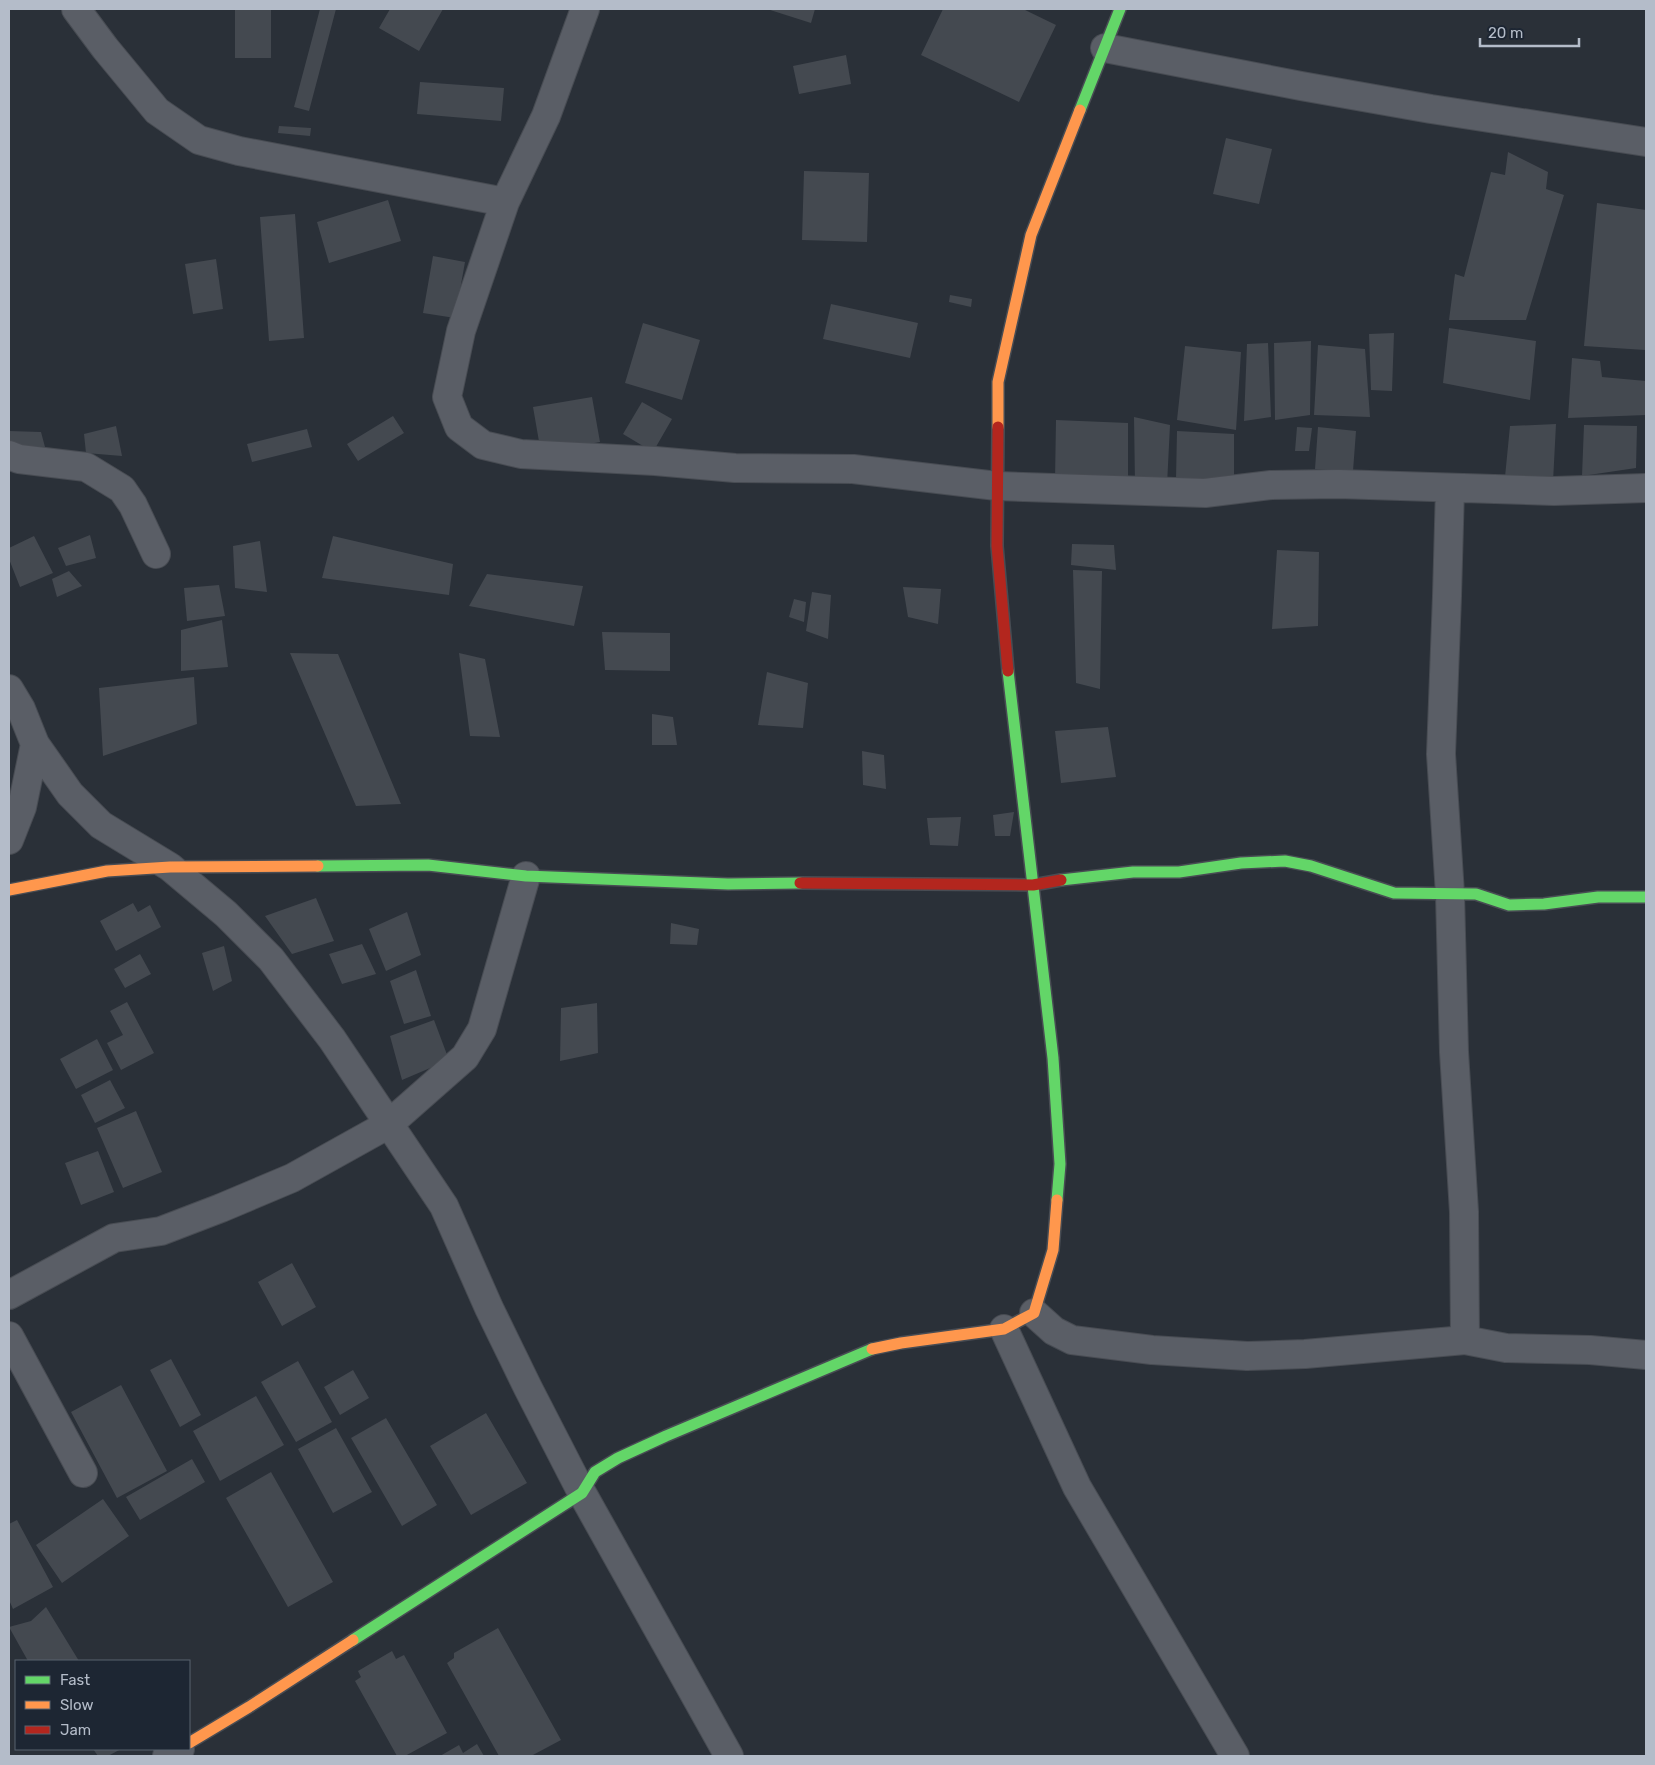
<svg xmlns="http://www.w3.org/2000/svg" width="1655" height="1765" font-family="Rubik,sans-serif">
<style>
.building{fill:#444950}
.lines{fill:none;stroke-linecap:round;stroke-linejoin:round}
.street-casing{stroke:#484c53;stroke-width:30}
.fast-casing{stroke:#484c53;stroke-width:14}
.slow-casing{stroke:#484c53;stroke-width:14}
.jam-casing{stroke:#484c53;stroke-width:14}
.street{stroke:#5a5e66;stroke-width:28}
.fast{stroke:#63d668;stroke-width:11}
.slow{stroke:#ff974d;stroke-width:11}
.jam{stroke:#b3261e;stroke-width:11}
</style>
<rect width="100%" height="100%" fill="#2a3038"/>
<path class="building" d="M235,9h36v49h-36z
M320,9h16l-27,102 -15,-4z
M390,9h53l-24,42 -40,-23z
M767,9h48l-4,14z
M943,9h80l33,16 -37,77 -98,-47z
M846,55l5,29 -52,10 -6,-28z
M420,82l84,6 -3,33 -84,-7z
M279,126l32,2 -1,8 -32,-3z
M1226,138l46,11 -13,55 -46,-10z
M1508,152l40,20 -2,17 18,6 -38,125h-77l6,-46 9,3 27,-105 14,3z
M804,171l65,2 -2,69 -65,-2z
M388,200l13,41 -72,22 -12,-41z
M1597,203l49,7v127l-1,13 -61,-4z
M295,214l9,124 -35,3 -9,-124z
M433,256l32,6 -10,56 -32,-5z
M216,259l7,50 -30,5 -8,-50z
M950,295l22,4 -1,8 -22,-5z
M831,304l87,19 -8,35 -87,-19z
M643,323l57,17 -18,60 -57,-17z
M1449,328l87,13 -6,59 -87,-17z
M1394,333l-2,58 -21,-1 -2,-56z
M1311,341l-1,74 -35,5 -1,-77z
M1268,343l3,74 -27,4 3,-77z
M1318,345l47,4 5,68 -56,-2z
M1185,346l56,6 -5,78 -59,-10z
M1572,358l28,3 2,16 44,4v34l-78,3z
M592,397l8,45 -59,11 -8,-46z
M642,402l30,17 -19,33 -30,-18z
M393,416l11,17 -46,28 -11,-17z
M1134,417l36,8 -3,60h-32z
M1056,420l72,3v55l-73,2z
M1556,424l-3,58 -48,-5 5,-51z
M1584,425l53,1 -1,42 -54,8z
M116,426l6,30 -36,-3 -2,-19z
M1297,427l15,1 -3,23h-14z
M1318,427l38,4 -3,40 -38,-2z
M307,429l5,18 -60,15 -5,-18z
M9,431l32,1 4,15 -36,-1z
M1177,431l57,3v45h-58z
M90,535l6,23 -30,8 -8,-18z
M34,536l19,37 -33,14 -11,-28v-11z
M333,536l120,28 -4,31 -127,-17z
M260,541l7,51 -32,-4 -2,-42z
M1072,544l42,1 2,25 -45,-5z
M1277,550l42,2 -1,74 -46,3z
M1073,570l29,1 -2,118 -24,-6z
M69,571l13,15 -25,11 -5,-18z
M487,574l96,12 -9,40 -105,-20z
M219,585l6,31 -38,5 -3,-33z
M903,587l38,2 -3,35 -30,-7z
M812,592l19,3 -3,44 -22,-8z
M794,599l12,3 -2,20 -15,-5z
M222,620l6,47 -47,4v-41z
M602,632l68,1v38l-65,-1z
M290,653l48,1 63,150 -45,2z
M459,653l26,6 15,78 -30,-1z
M767,672l41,11 -5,45 -45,-3z
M194,677l3,47 -94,32 -4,-68z
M652,714l21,3 4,28h-25z
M1108,727l8,50 -55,6 -6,-52z
M862,751l22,4 2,34 -23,-4z
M1014,812l-4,24h-15l-2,-21z
M961,817l-3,29 -28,-1 -3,-27z
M316,898l18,43 -42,13 -27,-38z
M133,903l5,9 12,-7 11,22 -45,24 -16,-30z
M407,912l14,43 -35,16 -17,-42z
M671,923l28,6 -2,16 -27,-1z
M362,944l14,30 -34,10 -13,-30z
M224,946l8,35 -19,10 -11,-38z
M140,954l11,20 -26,14 -11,-19z
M416,970l15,46 -27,8 -14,-43z
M127,1002l27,51 -33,17 -14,-27 16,-8 -13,-24z
M597,1003l1,50 -38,8 1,-53z
M434,1020l15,40 -47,20 -12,-44z
M97,1039l16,31 -37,19 -16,-30z
M110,1080l15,28 -30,15 -14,-28z
M136,1111l26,61 -39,16 -26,-60z
M98,1151l16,41 -33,13 -16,-42z
M292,1263l24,44 -34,19 -24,-44z
M171,1359l30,56 -21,12 -30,-57z
M298,1361l34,61 -36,20 -35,-60z
M353,1370l16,28 -29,17 -16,-28z
M121,1385l46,86 -50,27 -46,-86z
M256,1396l28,49 -64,36 -27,-50z
M486,1413l41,70 -56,32 -41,-69z
M386,1418l51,87 -35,21 -51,-88z
M336,1428l36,64 -39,21 -35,-64z
M192,1459l13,23 -65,38 -14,-23z
M271,1472l62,110 -45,25 -62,-109z
M103,1499l26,37 -67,47 -26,-38z
M17,1520l36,67 -40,22 -4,-9v-76z
M46,1607l33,54h-51l-19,-34 22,-6z
M498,1628l63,112 -30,16h-32l-52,-93 7,-5v-5z
M392,1651l4,8 8,-4 43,78 -42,23h-8l-42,-75 6,-4 -3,-6z
M477,1744l7,12h-44l19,-11 4,8z
M93,1749h28l-13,7h-10z"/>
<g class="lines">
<g class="street-casing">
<path id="street" d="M76,9l29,39 52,63 42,29 40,11 266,51
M585,9l-39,107 -41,86 -44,129 -14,66 12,30 24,18 38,9 134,7 80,7 118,1 144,17 208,7 66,-8 67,-1 216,7 92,-3
M1105,48l196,38 130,23 215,33
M9,455l10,4 67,8 36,22 11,16 23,49
M1450,488l-3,108 -6,158 9,140 4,158 10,160 1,128
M9,689l12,20 14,35 35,50 31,31 69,42 56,47 45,45 61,80 57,85 55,82 45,102 39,80 54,105 147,263
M9,840l13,-33 13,-63
M9,1295l105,-57 47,-7 60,-23 71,-30 97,-54 76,-67 17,-28 44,-153
M1034,1313l20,18 18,9 80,10 95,6 58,-2 160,-14 41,8 84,2 56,5
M1004,1329l73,158 158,269
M9,1336l74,137
M167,1756l13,-7"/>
</g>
<g class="fast-casing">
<path id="fast" d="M1080,110l40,-101
M1008,671l45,387 7,106 -3,36
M318,866l110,-1 98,11 202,8 72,-1
M1061,880l72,-8h46l62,-9 44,-2 26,5 83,27 82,1 33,11 35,-1 54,-7h48
M353,1640l229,-147 13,-21 23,-14 48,-22 206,-87"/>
</g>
<g class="slow-casing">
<path id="slow" d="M998,427v-45l33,-147 49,-125
M9,890l98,-19 63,-4 148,-1
M872,1349l29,-6 103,-14 30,-16 19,-63 4,-50
M189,1743l60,-36 104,-67"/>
</g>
<g class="jam-casing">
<path id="jam" d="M998,427l-1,119 11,125
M800,883l233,2 28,-5"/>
</g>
<use href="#street" class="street"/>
<use href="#fast" class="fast"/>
<use href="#slow" class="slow"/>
<use href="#jam" class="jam"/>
</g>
<rect width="1655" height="1765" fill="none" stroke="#b4bcc9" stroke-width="20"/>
<rect x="15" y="1660" width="175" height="90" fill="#1d2633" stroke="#59626f"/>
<rect x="25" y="1676" width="25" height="8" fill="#63d668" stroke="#59626f"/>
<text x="60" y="1685" font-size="15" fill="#b4bcc9">Fast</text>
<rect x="25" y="1701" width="25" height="8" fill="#ff974d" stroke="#59626f"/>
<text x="60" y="1710" font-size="15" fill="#b4bcc9">Slow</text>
<rect x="25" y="1726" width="25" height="8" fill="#b3261e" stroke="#59626f"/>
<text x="60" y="1735" font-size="15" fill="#b4bcc9">Jam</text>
<path d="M1480 38v8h99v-8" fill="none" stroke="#b4bcc9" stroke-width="2.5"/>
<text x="1488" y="38" font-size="15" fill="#b4bcc9" stroke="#1d2633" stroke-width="4" paint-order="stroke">20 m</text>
</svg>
